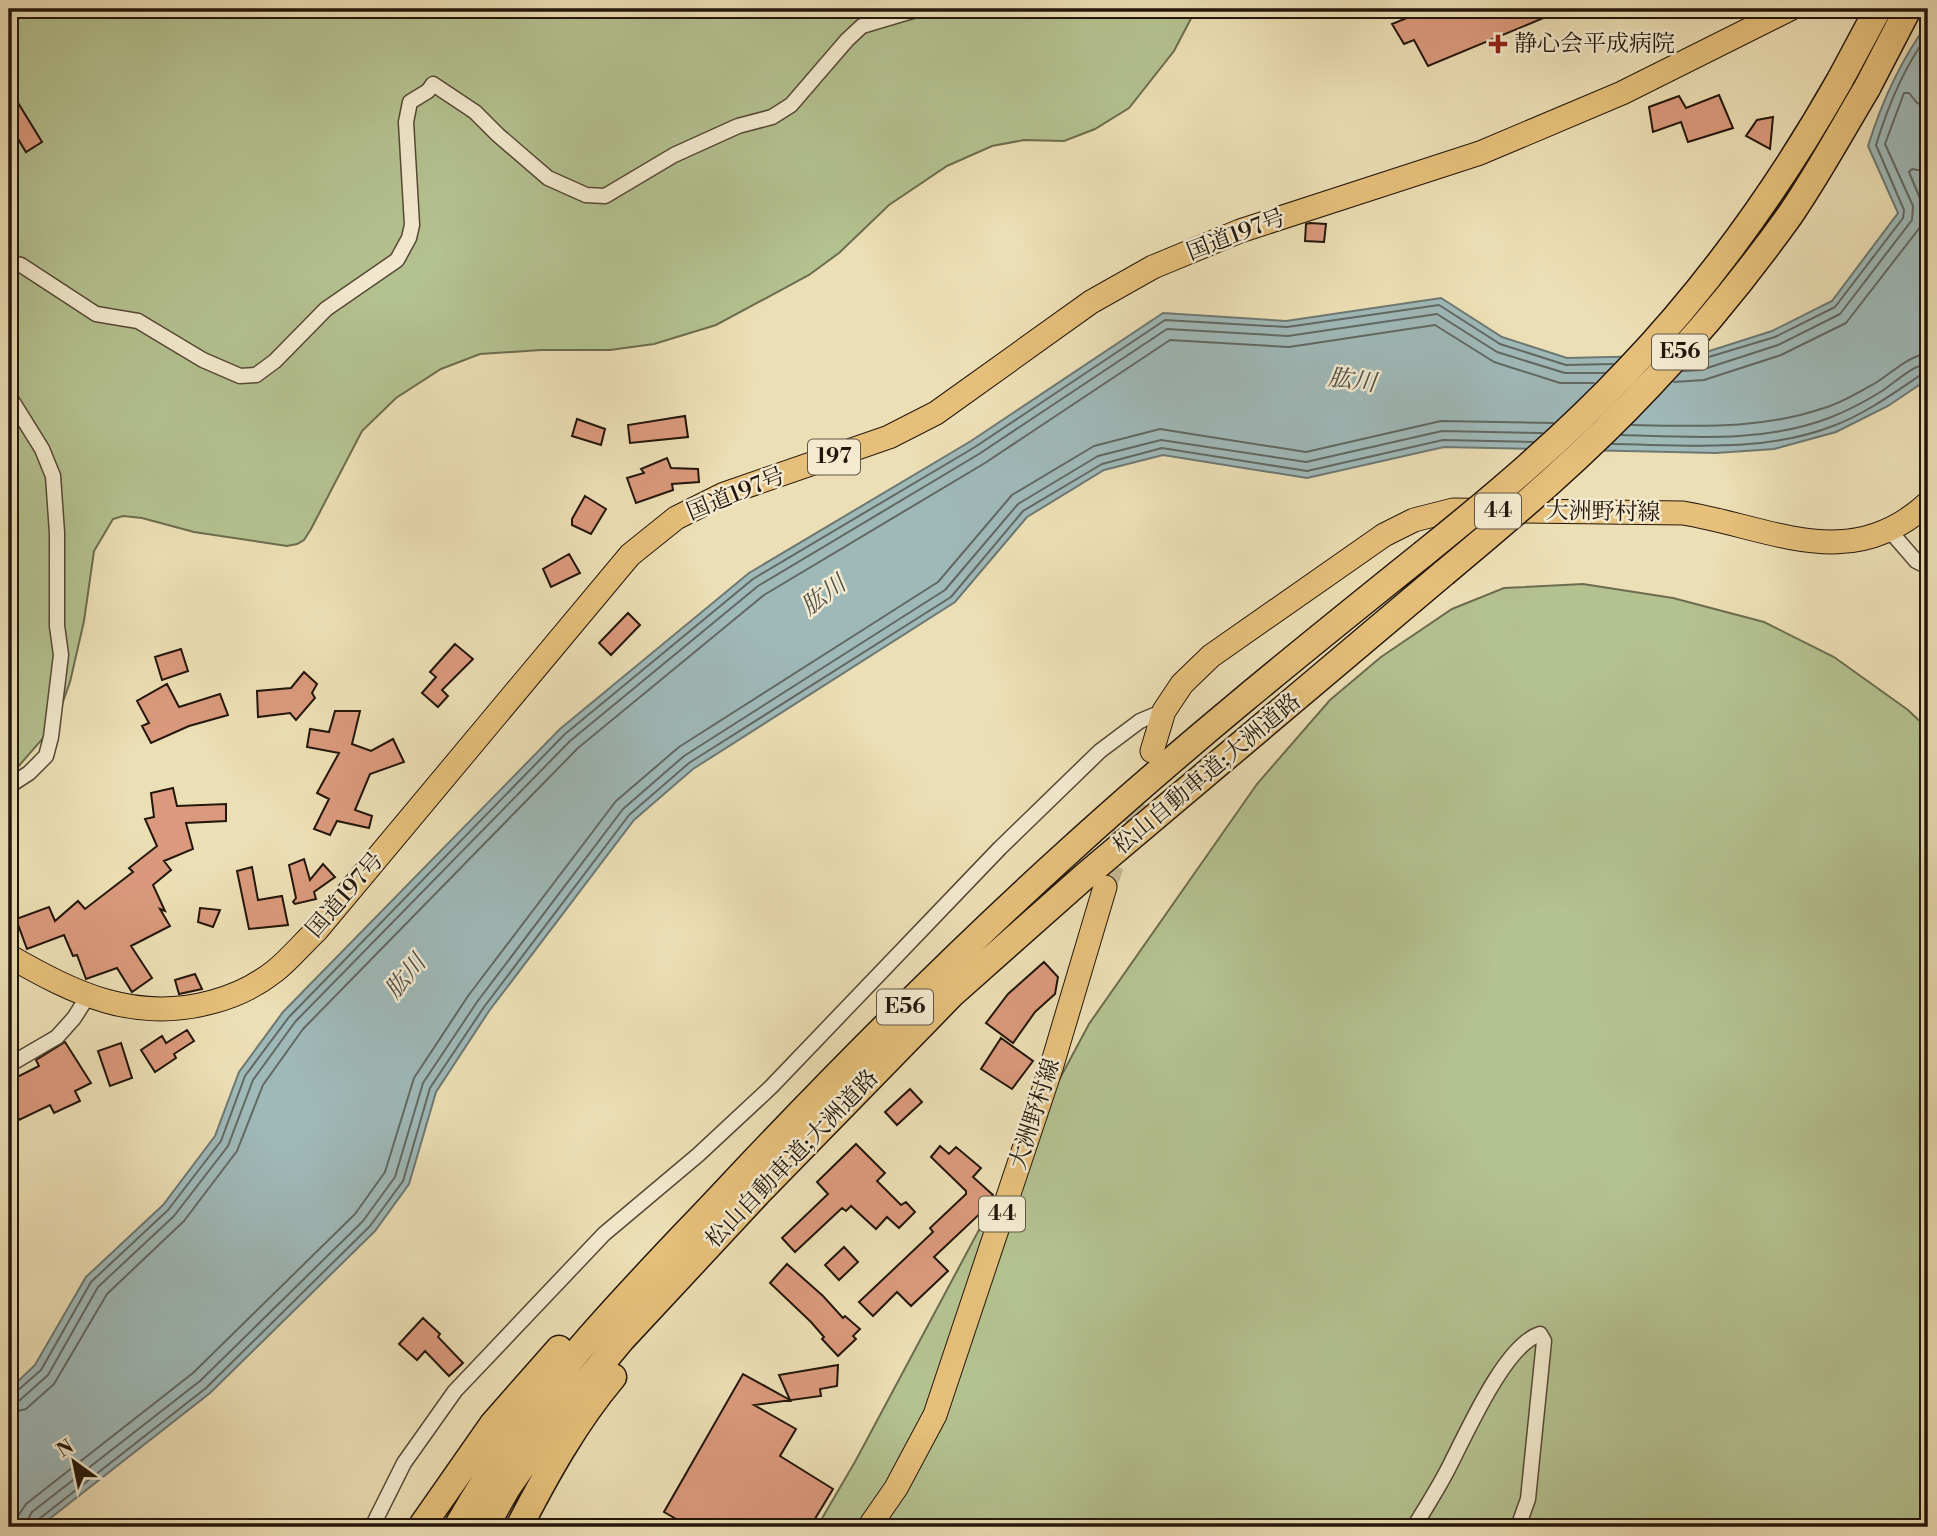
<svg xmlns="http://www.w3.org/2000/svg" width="1937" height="1536" font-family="'Libre Bodoni','Noto Serif JP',serif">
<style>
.green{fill:#b4c290;stroke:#6c6c4e;stroke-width:2}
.water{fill:#9fb9b9;stroke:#6d7873;stroke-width:2}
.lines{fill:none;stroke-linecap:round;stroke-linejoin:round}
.shore{stroke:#616862;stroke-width:2}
.building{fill:#db9a7d;stroke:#23160b;stroke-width:2}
.primary-tunnel{stroke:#c5b793;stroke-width:23;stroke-dasharray:23 11;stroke-linecap:butt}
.minor-casing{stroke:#564836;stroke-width:17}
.primary-casing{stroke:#23160b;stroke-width:25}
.trunk-casing{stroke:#23160b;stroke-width:25}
.motorway-casing{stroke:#23160b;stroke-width:29}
.minor{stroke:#f3eacf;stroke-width:14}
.primary{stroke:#e6c07a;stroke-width:23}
.trunk{stroke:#e6c07a;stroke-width:23}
.motorway{stroke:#e6c07a;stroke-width:26}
.motorway-bridge-casing{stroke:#23160b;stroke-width:29;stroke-linecap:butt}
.motorway-bridge{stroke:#e6c07a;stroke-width:26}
.poi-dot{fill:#8f2418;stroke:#f3eacf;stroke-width:2.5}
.labels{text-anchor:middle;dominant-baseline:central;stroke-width:5;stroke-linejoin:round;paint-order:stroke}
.shield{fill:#f3eacf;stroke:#615646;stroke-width:2}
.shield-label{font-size:21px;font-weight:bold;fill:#23160b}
.poi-label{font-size:23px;fill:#23160b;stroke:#f3eacf;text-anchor:start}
.street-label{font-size:23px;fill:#23160b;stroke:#f3eacf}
.water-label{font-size:24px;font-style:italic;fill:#4e4f48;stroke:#f3eacf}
</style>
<rect width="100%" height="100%" fill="#eddfb5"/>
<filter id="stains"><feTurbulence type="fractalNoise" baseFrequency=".00286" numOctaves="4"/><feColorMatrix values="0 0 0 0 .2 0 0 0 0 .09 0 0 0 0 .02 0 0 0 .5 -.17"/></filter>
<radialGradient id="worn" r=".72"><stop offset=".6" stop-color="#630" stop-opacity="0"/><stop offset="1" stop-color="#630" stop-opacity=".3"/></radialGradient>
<path class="green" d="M9,9h1187l-22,42 -45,57 -34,21 -31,12 -40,-1 -32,6 -45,20 -58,39 -50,48 -30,22 -93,50 -62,19 -44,6h-69l-61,4 -39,15 -45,29 -34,33 -51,98 -7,11 -7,4 -10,2 -93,-14 -52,-14 -19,-2 -10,3 -19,32 -10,70 -14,61 -10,28 -15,26 -36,41z
M1583,584l90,14 91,24 70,35 74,53 20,19v798h-1111l39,-67 233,-436 168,-240 73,-84 51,-43 71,-48 52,-21z"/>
<path class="water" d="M1928,23v42l-6,19c10,18 8,41 1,60l5,3v232l-40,27 -52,26 -62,17 -58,4 -272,-6 -137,31 -144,-23 -59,15 -77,47 -72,85 -262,167 -59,51 -145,191 -53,81 -27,92 -34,47 -165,162 -171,134h-30v-137l26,-25 51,-88 77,-72 52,-69 24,-64 44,-60 277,-283 189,-156 222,-132 192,-128 123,8 155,-23 61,39 65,21 130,-3 75,-24 60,-30 66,-88 -30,-67c14,-45 32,-85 60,-123z"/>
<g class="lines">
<path class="shore" d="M1692,362l83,-25 60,-30 68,-89 1,-8 -28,-65c12,-39 27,-77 52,-110
M1683,371l18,-1 77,-25 62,-31 72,-94 1,-14 -28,-62 19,-51h5l8,10 11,3
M1674,382l30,-2 77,-25 65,-32 75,-97 3,-18 -15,-36 3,-3 16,3
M1632,425c68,1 127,5 192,-17 18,-5 37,-17 53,-26 16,-10 32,-27 51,-28
M1622,435c70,2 141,8 207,-17 18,-7 37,-17 53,-27 14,-9 30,-26 46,-27
M1613,444c74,1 150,9 220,-18 32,-12 61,-33 89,-52l6,-1
M9,1394l7,-2 25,-22 50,-88 77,-72 53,-69 24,-65 44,-59 276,-283 188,-155 222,-132 190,-127 122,7 152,-22 61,39 66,21 47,-1
M9,1403l11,-3 28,-25 50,-88 76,-71 54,-70 25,-66 42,-58 275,-281 188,-155 221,-132 188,-125 121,7 149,-22 60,38 68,21h40
M9,1413l17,-4 28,-25 53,-90 77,-73 53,-70 26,-66 40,-56 275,-281 186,-153 221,-132 185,-123 119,7 146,-22 59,37 66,21h34
M16,1527l2,-11 8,-12 167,-131 162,-159 30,-42 29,-94 54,-82 148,-195 63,-54 259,-165 74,-87 82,-49 66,-17 146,23 135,-31 112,2
M26,1527l2,-8 4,-7 168,-131 163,-160 32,-44 28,-94 54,-81 146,-193 61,-53 261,-166 73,-86 80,-48 63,-16 145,22 136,-31 100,2
M35,1527l4,-8 167,-131 164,-162 33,-45 27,-93 54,-81 145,-192 60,-52 262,-166 72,-86 79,-47 60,-16 145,23 136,-31 90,2"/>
</g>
<path class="building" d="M1429,9h136l-137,57 -14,-26 -10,4 -12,-20z
M9,88l33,54 -16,10 -17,-28z
M1719,95l14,33 -45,14 -7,-20 -28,10 -4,-25 30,-11 7,12z
M1773,117l-3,32 -24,-13 11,-16z
M1310,223l16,1 -2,18 -19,-1 1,-17z
M685,416l3,21 -58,6 -2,-18z
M577,419l28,10 -4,16 -29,-9z
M667,458l4,10 27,1 1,13 -27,2 1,6 -37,13 -9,-25 17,-5 -3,-4z
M585,496l21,13 -15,25 -19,-9v-6z
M569,554l11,19 -29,14 -8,-18z
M628,613l12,12 -29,30 -12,-12z
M455,644l18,15 -31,31 6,6 -10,11 -16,-14 14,-16 -6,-5z
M181,649l7,22 -26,9 -7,-23z
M304,672l13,12 -5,9 3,5 -19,22 -6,-7 -32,4 -1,-26 34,-3z
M167,684l12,23 41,-13 8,21 -39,11 -38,17 -9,-17 7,-3 -12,-22z
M335,711h25l-8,33 19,7 22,-12 11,23 -34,12 -15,36 17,6 -3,12 -32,-7 -7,14 -16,-6 15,-30 -12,-6 22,-40 -32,-6 3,-18 19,3z
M173,788l4,18 49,-2v17l-40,2 7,26 -29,12 7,9 -18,15 12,26 -5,-2 10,17 -39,20 21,32 -20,14 -15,-24 -31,11 -9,-24 -4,1 -9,-21 -37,14 -11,-30 33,-12 6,14 23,-20 7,8 48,-37 -4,-4 28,-22 -12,-27 9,-2 -3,-24z
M304,859l6,21 13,-16 12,13 -21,15 2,7 -21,5 -2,-2 3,-4 -7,-33z
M252,867l6,33 24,-4 6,29 -39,4 -12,-58z
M200,908l20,2 -7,17 -15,-5z
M1044,962l14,15 -3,17 -20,18 -22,31 -27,-20 22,-29z
M195,974l7,15 -23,5 -4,-14z
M187,1030l7,11 -20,13 2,4 -21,14 -14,-22 21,-14 4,7z
M1001,1038l32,23 -21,28 -31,-20z
M65,1042l26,41 -16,8 5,10 -26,12 -4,-8 -31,15 -10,-21v-18l30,-15 -3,-6z
M121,1043l11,35 -22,8 -12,-35z
M910,1089l12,13 -25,23 -12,-13z
M856,1144l29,29 -8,8 24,24 5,-3 9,10 -16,16 -12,-11 -11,12 -25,-23 -5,5 -4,-3 -47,44 -13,-14 46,-44 -11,-12z
M940,1146l9,8 7,-7 25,21 -8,9 20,18 -7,13 -52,49 14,14 -37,35 -14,-14 -24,24 -14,-14 74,-70 -3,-4 36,-34v-3l-35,-34z
M844,1247l14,15 -19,18 -14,-15z
M787,1264l36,32 20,22 2,-2 15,13 -7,7 3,3 -18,17 -16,-17 2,-2 -13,-15 -41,-39z
M423,1318l17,16 -2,3 25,26 -14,13 -24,-25 -8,9 -18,-16z
M838,1365l-1,21 -17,3 1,7 -67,9 42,24 -16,27 53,33 -23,38h-120l-26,-15 79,-138 47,26 -11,-25z"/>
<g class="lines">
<path class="primary-tunnel" d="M1105,887l36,-103"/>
<g class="minor-casing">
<path id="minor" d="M9,262l12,3 75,49 42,7 65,39 37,16 16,-1 19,-14 51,-52 71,-49 12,-22 3,-13 -6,-103 4,-20 18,-11 5,-7 42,28 23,23 50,43 38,17 19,1 69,-41 64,-29 34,-9 19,-12 56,-65 15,-14 57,-17
M9,396l33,53 11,27 4,57v93l4,29 -10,82 -5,19 -17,17 -20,13
M1890,531l26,30 12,6
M9,1065l48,-28 17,-19 14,-22
M372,1527l32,-64 51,-72 149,-157 94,-79 73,-68 229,-239 100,-97 40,-30 24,-10
M1414,1527c11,-18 23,-37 33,-56 18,-34 57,-126 93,-137l4,7 -16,158 -10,28"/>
</g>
<g class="primary-casing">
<path id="primary" d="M1152,751l12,-40 18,-27 29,-28 173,-121 30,-15 39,-10 230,3c90,15 167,62 245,-10
M869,1527l27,-39 39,-73 117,-350 53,-178"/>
</g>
<g class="trunk-casing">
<path id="trunk" d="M9,956c66,38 126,67 203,46 23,-6 44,-16 63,-31 15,-12 28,-28 42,-41l313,-375 46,-37 48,-24 165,-57 47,-24 155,-111 62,-35 87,-36 240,-78 142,-60 168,-84"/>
</g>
<g class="motorway-casing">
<path id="motorway" d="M1840,80l38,-71
M1867,88l41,-79
M421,1527l72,-103 66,-75
M457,1527c36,-62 75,-121 121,-176 51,-60 107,-116 160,-173 106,-112 215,-222 330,-326 114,-104 234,-201 355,-298
M485,1527l22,-39 46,-66 69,-83 135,-145 195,-200 133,-118 359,-303
M519,1527c27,-52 56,-105 94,-150"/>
</g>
<use href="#minor" class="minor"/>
<use href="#primary" class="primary"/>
<use href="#trunk" class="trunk"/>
<use href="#motorway" class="motorway"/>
<g class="motorway-bridge-casing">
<path id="motorway-bridge" d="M1423,554c71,-57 142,-117 205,-184 83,-87 153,-186 212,-290
M1444,573c71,-59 141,-119 204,-186 51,-53 99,-112 142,-172 28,-41 52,-85 77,-127"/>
</g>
<use href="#motorway-bridge" class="motorway-bridge"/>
</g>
<path class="poi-dot" d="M1494.5 33.5h7v7h7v7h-7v7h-7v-7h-7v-7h7z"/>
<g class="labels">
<g class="shield">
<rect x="1652" y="334.5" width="56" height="35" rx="5"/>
<rect x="808" y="439.5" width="52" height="35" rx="5"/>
<rect x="1475" y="493.5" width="46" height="35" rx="5"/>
<rect x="877" y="989.5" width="56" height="35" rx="5"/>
<rect x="979" y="1196.5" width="46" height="35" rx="5"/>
</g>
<g class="shield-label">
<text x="1680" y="352">E56</text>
<text x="834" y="457">197</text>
<text x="1498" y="511">44</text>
<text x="905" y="1007">E56</text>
<text x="1002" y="1214">44</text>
</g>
<g class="poi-label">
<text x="1514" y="44">静心会平成病院</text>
</g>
<g class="street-label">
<text transform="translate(1236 235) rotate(-21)">国道197号</text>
<text transform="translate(736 494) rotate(-22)">国道197号</text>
<text transform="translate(1603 512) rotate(1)">大洲野村線</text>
<text transform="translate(1207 774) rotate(-40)">松山自動車道;大洲道路</text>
<text transform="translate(345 895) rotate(-49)">国道197号</text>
<text transform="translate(1035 1114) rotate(-72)">大洲野村線</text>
<text transform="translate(792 1159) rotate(-46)">松山自動車道;大洲道路</text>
</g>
<g class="water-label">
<text transform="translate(1352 381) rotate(7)">肱川</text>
<text transform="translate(824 596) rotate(-37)">肱川</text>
<text transform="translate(406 977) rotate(-50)">肱川</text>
</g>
</g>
<rect width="1937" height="1536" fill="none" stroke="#eddfb5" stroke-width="35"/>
<rect x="10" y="10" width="1916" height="1515" fill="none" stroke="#23160b" stroke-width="3.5"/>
<rect x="18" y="18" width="1902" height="1501" fill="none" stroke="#23160b" stroke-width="2"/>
<g transform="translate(74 1462) rotate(327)" stroke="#f3eacf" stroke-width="5" paint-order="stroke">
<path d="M0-5L12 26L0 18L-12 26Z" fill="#23160b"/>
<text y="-10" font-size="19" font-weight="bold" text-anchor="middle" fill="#23160b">N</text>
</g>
<rect width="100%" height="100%" filter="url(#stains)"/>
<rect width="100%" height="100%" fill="url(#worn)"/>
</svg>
